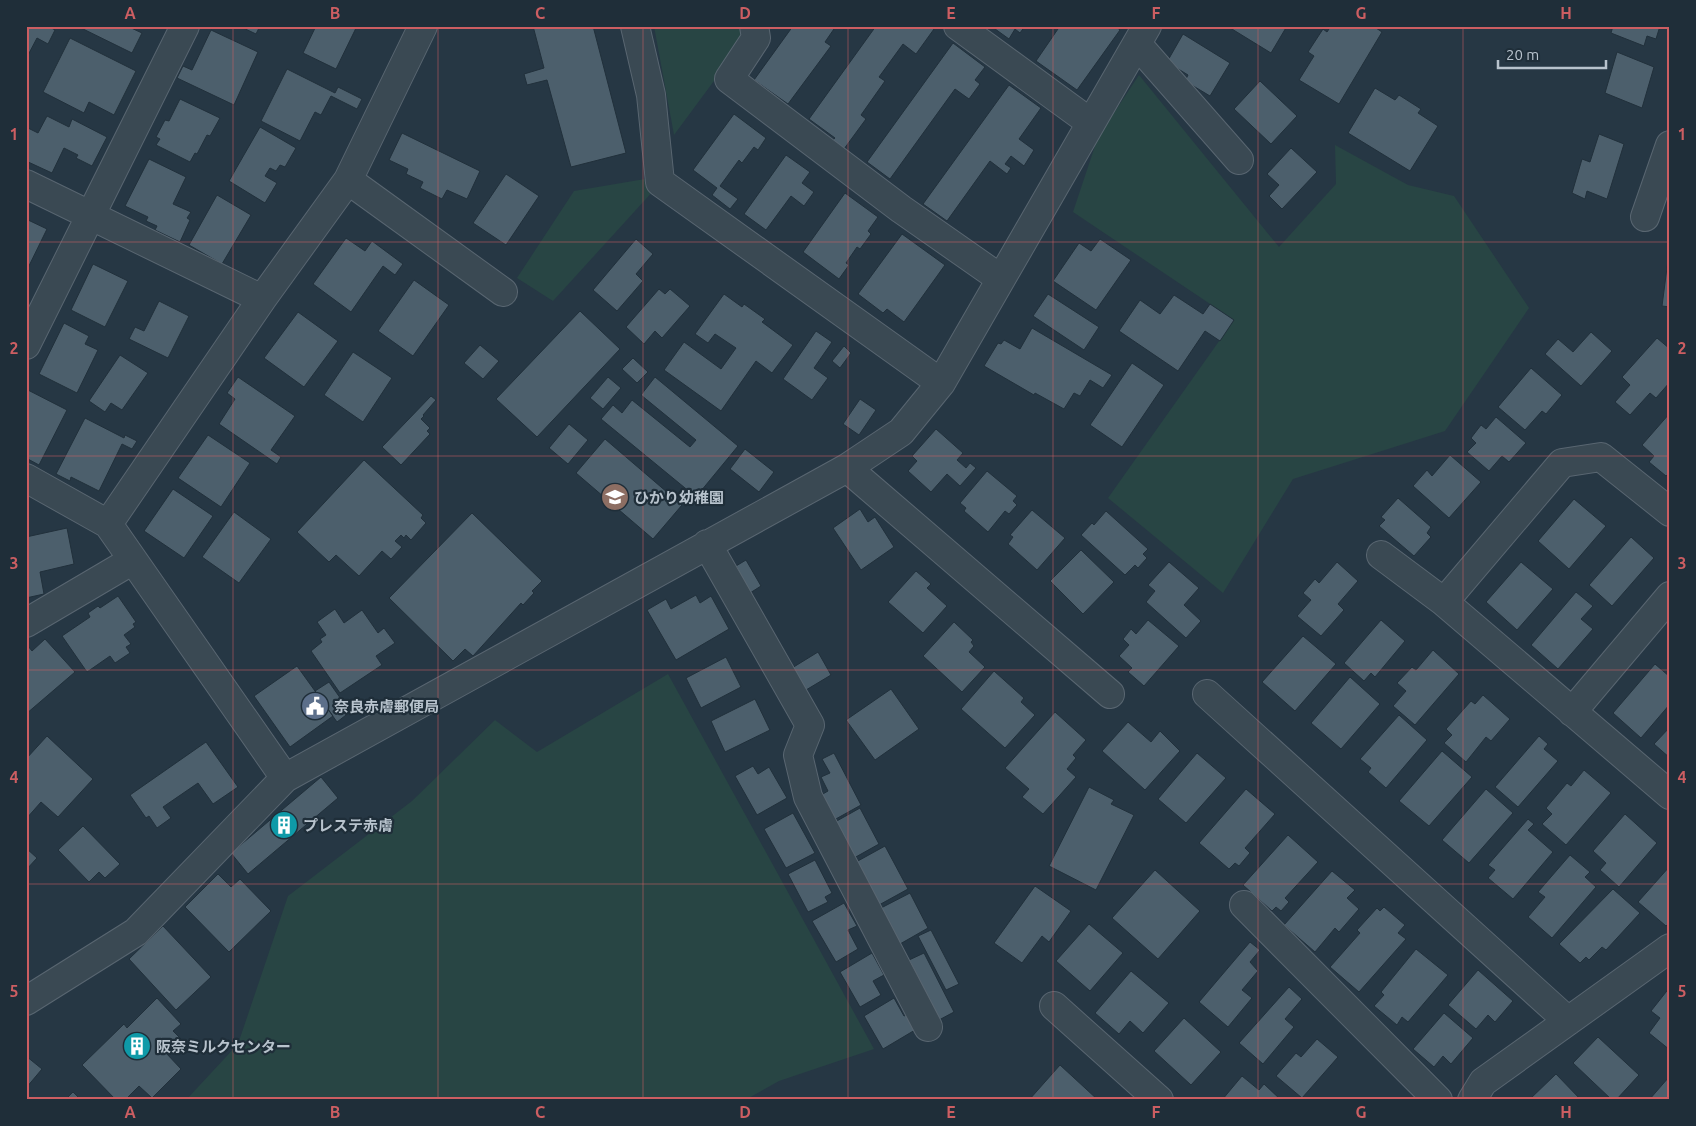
<svg xmlns="http://www.w3.org/2000/svg" width="1696" height="1126" font-family="Ubuntu,'Noto Sans JP',sans-serif">
<style>
.green{fill:#284544}
.building{fill:#4c5f6c;stroke:#21303b}
.lines{fill:none;stroke-linecap:round;stroke-linejoin:round}
.minor-casing{stroke:#596671;stroke-width:30}
.minor{stroke:#3a4953;stroke-width:28}
.grid{fill:none;stroke:#cc5e62;stroke-width:1;stroke-opacity:0.55}
.labels{text-anchor:middle;dominant-baseline:central;stroke-width:4.5;stroke-linejoin:round;paint-order:stroke}
.poi-label{font-size:15px;font-weight:bold;fill:#b8c3cd;stroke:#1f2e39;text-anchor:start}
.neatline{fill:none;stroke:#cc5e62;stroke-width:2}
.grid-label{font-size:16px;text-anchor:middle;font-weight:bold;fill:#cc5e62}
</style>
<rect width="100%" height="100%" fill="#263744"/>
<path class="green" d="M654,26h82l4,3 2,14 -68,92z
M1139,75l140,172 57,-63 -1,-39 73,40 46,11 75,112 -84,123 -152,48 -70,114 -115,-95 126,-178 -161,-108 25,-75z
M645,179l10,10 -102,112 -36,-23 57,-87z
M668,674l206,375 -95,32 -34,19h-559l52,-56 50,-148 124,-95 83,-81 42,32z"/>
<path class="building" d="M26,26h22l7,4 -7,14 -11,-6 -11,21z
M77,26h50l15,7 -10,20z
M239,26h21l-4,8z
M316,26h41l-21,43 -33,-16z
M533,26h60l33,127 -55,14 -24,-87 -20,5 -3,-11 20,-6z
M793,26h43l-11,16 6,4 -43,58 -34,-24z
M876,26h54l4,3 -18,25 -13,-10 -24,33 6,4 -24,34 5,4 -22,30 -12,-8 3,-3 -26,-19z
M991,26h34l-5,7 -5,-4 -6,10z
M1060,26h55l5,4 -43,60 -41,-29z
M1227,26h60l-16,27z
M1331,26h42l9,6 -43,72 -40,-24 15,-24 -6,-4 15,-23 4,3z
M1613,26h47l-4,13 -9,-3 -3,10 -33,-13z
M211,30l47,22 -24,53 -57,-27 6,-12 9,4z
M1183,34l47,29 -20,33 -25,-15 3,-6 -21,-13z
M70,38l66,33 -22,44 -25,-13 -5,11 -41,-21z
M953,43l32,24 -10,13 5,4 -11,15 -14,-10 -65,90 -23,-17z
M1617,52l37,15 -12,41 -37,-15z
M287,69l48,24 3,-6 24,12 -5,10 -26,-13 -10,19 -6,-3 -15,29 -39,-20z
M1260,81l37,35 -26,28 -37,-35z
M1009,85l32,23 -22,31 15,11 -10,16 -13,-10 -6,8 6,4 -4,6 -17,-13 -43,60 -24,-17z
M1375,88l20,12 4,-5 22,14 -3,4 20,13 -28,45 -62,-38z
M180,99l40,19 -10,18 -3,-1 -10,19 -2,-1 -5,9 -34,-17 4,-6 -4,-2 9,-17 4,1z
M734,114l32,24 -8,12 -4,-3 -12,16 -3,-3 -19,26 18,13 -8,10 -18,-14 5,-7 -24,-18z
M47,116l22,11 3,-8 35,18 -15,29 -16,-8 2,-3 -14,-7 -12,25 -26,-12v-34l12,6z
M260,127l36,21 -11,19 -5,-2 -4,6 -6,-3 -5,8 12,7 -12,20 -36,-22z
M402,133l78,38 -13,28 -20,-9 -5,9 -22,-11 3,-6 -17,-8 2,-5 -19,-9z
M1599,134l25,10 -17,55 -20,-8 -2,8 -13,-6 10,-34 8,3z
M1291,148l26,24 -35,37 -13,-13 10,-11 -12,-11z
M786,155l24,17 -8,11 12,9 -10,14 -13,-10 -25,34 -22,-16z
M149,159l37,18 -13,27 18,8 -4,6 3,2 -10,22 -25,-12 2,-4 -11,-5 2,-4 -23,-11z
M506,174l33,22 -33,49 -33,-22z
M845,193l33,24 -10,14 3,3 -11,15 -3,-2 -11,16 3,2 -10,14 -36,-27z
M217,195l34,20 -29,49 -33,-19z
M26,219l21,10 -21,43z
M902,234l43,31 -41,57 -17,-13 -4,4 -25,-19z
M346,238l19,13 7,-10 31,23 -8,11 -12,-9 -32,46 -38,-28z
M636,239l17,15 -17,20 7,7 -26,30 -24,-21z
M1100,239l31,21 -35,50 -43,-29 26,-38 12,8z
M1668,260l2,1v46l-8,-1z
M93,264l35,17 -23,46 -34,-17z
M414,280l35,25 -36,51 -35,-25z
M659,289l6,5 5,-5 20,17 -28,32 -7,-7 -11,13 -18,-17z
M724,294l18,13 2,-3 21,15 -3,3 31,23 -21,28 -16,-12 -35,50 -57,-41 20,-28 37,27 15,-21 -21,-14 -7,9 -13,-9z
M1048,294l51,33 -15,23 -51,-34z
M1174,295l29,19 7,-10 24,16 -14,21 -15,-10 -27,40 -59,-40 21,-31 20,14z
M159,301l30,15 -21,42 -39,-19 6,-12 9,4z
M580,311l40,38 -83,88 -41,-38z
M298,312l40,29 -34,46 -40,-29z
M64,323l25,13 -4,8 13,6 -21,43 -38,-19z
M1032,328l80,47 -9,13 -13,-8 -10,16 -6,-3 -10,16 -29,-16 -1,2 -50,-29 14,-23 3,1 3,-4 16,9z
M816,331l16,11 -18,26 14,10 -16,22 -29,-21z
M1591,332l21,19 -31,35 -36,-32 13,-15 15,13z
M1657,338l13,11v33l-14,16 -6,-5 -20,22 -15,-13 15,-17 -8,-8z
M480,345l19,16 -16,18 -19,-16z
M844,346l7,7 -11,15 -8,-7z
M353,352l39,26 -29,44 -39,-27z
M120,355l28,18 -26,37 -11,-7 -6,9 -16,-11z
M633,358l15,14 -11,11 -15,-14z
M1132,363l32,22 -42,62 -32,-22z
M1531,368l31,27 -16,19 -4,-3 -17,19 -27,-23z
M238,377l57,39 -24,34 10,7 -4,7 -58,-40 16,-25 -8,-6z
M608,377l13,11 -18,21 -13,-11z
M655,377l83,69 -42,51 -95,-78 12,-14 9,8 10,-13 58,47 6,-7 -55,-45z
M26,389l41,21 -28,55 -13,-7z
M431,396l5,4 -13,15 1,1 -3,3 9,9 -3,3 3,3 -29,31 -19,-18z
M860,399l16,11 -17,25 -16,-11z
M1670,413v59l-4,4 -17,-14 5,-6 -12,-11z
M1496,417l30,26 -17,19 -7,-6 -13,15 -22,-19 9,-9 -5,-5 10,-13 5,4z
M85,418l39,20 1,-3 12,6 -5,8 -10,-5 -23,47 -28,-14 -1,4 -14,-7z
M569,424l19,16 -20,24 -19,-16z
M936,429l27,24 -6,7 9,8 4,-5 6,5 -16,18 -13,-12 -16,18 -23,-21 9,-10 -5,-5z
M208,435l42,28 -29,44 -43,-29z
M605,439l77,66 -29,34 -77,-66z
M745,449l29,23 -15,20 -29,-23z
M1450,455l31,27 -32,36 -36,-32 14,-16 5,6z
M364,460l59,55 -2,3 5,5 -15,17 -5,-5 -2,3 -3,-3 -6,6 7,6 -11,12 -9,-8 -23,25 -23,-21 -7,7 -32,-30z
M987,471l30,25 -4,5 4,4 -8,9 -4,-3 -17,21 -24,-21 2,-3 -6,-5z
M173,489l40,27 -29,42 -40,-27z
M1398,498l33,29 -4,6 4,4 -17,19 -35,-30 6,-6 -4,-3z
M1574,499l32,27 -37,43 -31,-28z
M860,509l8,13 7,-5 19,30 -33,23 -28,-42z
M1032,510l33,28 -28,32 -29,-26 5,-7 -3,-2z
M1106,511l42,38 -5,5 4,4 -9,10 -3,-3 -10,10 -44,-40 11,-12 2,2z
M234,512l37,27 -32,44 -37,-26z
M472,513l70,68 -10,10 2,2 -11,12 -2,-2 -48,53 -8,-7 -12,12 -64,-63z
M67,528l7,36 -34,8 4,22 -18,4v-61z
M1631,537l23,21 -42,48 -23,-21z
M1081,550l33,32 -31,32 -33,-33z
M746,560l15,26 -11,7 -14,-27z
M1169,562l30,26 -15,17 17,16 -15,17 -40,-36 9,-11 -7,-6z
M1337,562l21,19 -20,23 6,6 -23,26 -24,-20 14,-16 -8,-7 12,-14 4,4z
M1521,562l32,27 -36,41 -31,-28z
M916,571l15,13 -4,4 20,18 -24,27 -35,-31z
M1576,592l17,14 -12,13 12,10 -35,40 -27,-24z
M696,595l4,8 11,-7 18,33 -53,31 -29,-50 19,-11 5,10z
M118,596l18,26 -3,2 2,3 -11,8 7,9 -5,3 4,6 -15,10 -5,-7 -23,16 -25,-36 28,-19 -2,-4 10,-7 2,2z
M335,609l9,14 18,-13 16,23 6,-5 11,15 -19,13 6,9 -42,28 -29,-42 11,-9 -2,-3 6,-4 -9,-13z
M1148,620l31,26 -35,40 -16,-14 4,-4 -13,-12 10,-11 -6,-6 8,-10 5,5z
M1381,620l24,21 -30,36 -4,-4 -7,8 -20,-18z
M954,622l19,18 -2,2 3,4 -5,6 16,15 -23,25 -39,-36z
M1303,636l33,28 -41,47 -33,-29z
M45,639l30,33 -49,42v-67l2,-1 4,5z
M1433,650l26,24 -44,51 -22,-19 13,-15 -9,-8 15,-16 4,3z
M818,652l13,23 -25,15 -14,-22z
M726,657l15,30 -40,21 -15,-30z
M1655,664l15,13v27l-29,34 -28,-25z
M297,666l36,50 -43,31 -36,-51z
M994,671l30,27 -3,4 14,13 -30,33 -44,-39z
M1350,677l30,27 -39,45 -30,-26z
M329,682l21,30 -13,10 -22,-31z
M891,689l28,40 -44,31 -29,-40z
M1483,695l27,24 -19,22 -5,-4 -20,25 -22,-19 8,-8 -6,-6 25,-28 4,3z
M755,699l15,31 -45,22 -14,-31z
M1055,712l31,28 -13,15 3,3 -9,11 9,8 -33,37 -21,-17 7,-8 -24,-21z
M1399,715l28,25 -41,48 -18,-16 3,-4 -11,-9z
M1128,722l23,20 9,-11 20,20 -35,39 -43,-39z
M1670,727v31l-16,-14z
M47,736l46,43 -35,38 -17,-15 -15,17v-60z
M1539,736l9,8 -4,5 14,12 -40,46 -23,-20z
M206,742l32,45 -25,17 -15,-21 -35,24 8,11 -14,10 -8,-12 -3,2 -16,-23z
M1442,751l30,26 -43,49 -30,-25z
M834,753l27,52 -27,15 -13,-25 7,-4 -7,-14 9,-4 -8,-14z
M1197,753l29,25 -40,45 -28,-24z
M753,766l5,8 11,-7 18,31 -30,17 -22,-39z
M1584,770l27,23 -45,52 -24,-21 10,-10 -6,-6 21,-25 4,3z
M321,777l17,21 -90,76 -17,-21z
M1089,787l25,13 -3,4 23,11 -38,75 -47,-24z
M1246,789l29,25 -30,34 5,5 -11,13 -4,-3 -6,6 -30,-26z
M1486,789l27,24 -44,50 -27,-23z
M860,808l19,36 -25,14 -19,-36z
M793,813l22,40 -29,15 -22,-39z
M1625,814l32,29 -38,44 -19,-17 6,-7 -13,-12z
M1528,819l6,5 -6,6 25,22 -40,47 -25,-21 7,-8 -7,-5z
M83,826l37,38 -15,14 -6,-6 -10,10 -31,-32z
M1288,835l30,27 -33,36 4,4 -8,9 -5,-4 -4,4 -29,-26z
M885,846l23,43 -29,16 -23,-43z
M26,848l11,10 -11,12z
M1570,855l20,17 -5,5 11,10 -44,51 -24,-21 17,-20 -7,-5z
M815,860l17,33 -7,4 3,5 -20,10 -20,-38z
M1670,866v56l-4,4 -28,-24z
M1155,870l45,41 -42,48 -46,-41z
M1332,871l23,19 -8,8 12,11 -20,23 -4,-4 -20,24 -31,-27z
M218,874l13,13 9,-8 31,32 -42,41 -44,-45z
M1035,886l36,25 -22,31 -7,-6 -20,27 -28,-20z
M1613,889l27,24 -34,37 -4,-3 -13,13 -3,-3 -6,6 -21,-19z
M910,893l18,35 -28,16 -19,-36z
M844,903l13,23 -9,4 10,19 -22,13 -24,-41z
M1384,907l21,18 -7,8 8,6 -47,53 -29,-25 30,-34 -3,-3 20,-22 3,3z
M1089,924l34,29 -33,38 -34,-30z
M163,926l48,51 -35,33 -47,-51z
M931,930l28,54 -13,6 -28,-54z
M1250,942l10,8 -10,12 8,9 -16,19 10,8 -24,29 -29,-25z
M1416,949l32,26 -40,47 -6,-5 -5,8 -23,-19 10,-11 -3,-3z
M872,953l12,22 -11,6 8,14 -21,12 -20,-35z
M924,953l30,59 -15,8 -30,-60z
M1478,970l35,31 -18,21 -7,-7 -12,14 -28,-24z
M1131,971l38,32 -26,30 -13,-12 -11,13 -24,-21z
M1289,987l13,12 -17,20 9,8 -31,37 -24,-21z
M1670,987v63l-21,-17 11,-15 -9,-7z
M157,998l24,26 -8,7 8,8 -15,14 15,16 -29,29 -13,-12 -14,14h-9l-34,-35 42,-41 3,4z
M894,998l10,18 3,-1 8,15 -32,19 -19,-33z
M1444,1013l29,25 -22,26 -8,-8 -9,11 -21,-18z
M1184,1018l37,34 -30,33 -37,-34z
M1598,1037l41,38 -23,25h-4l-39,-37z
M1317,1039l21,18 -36,41 -26,-22 20,-23 5,4z
M26,1056l16,13 -16,19z
M1060,1065l38,35h-69z
M1556,1074l25,26h-52z
M1242,1076l17,14 5,-6 17,16h-59z
M1669,1077l1,23h-21z
M73,1092l8,8h-16z"/>
<g class="lines">
<g class="minor-casing">
<path id="minor" d="M635,26l16,69 9,87 281,201
M754,26l2,12 -27,41 172,130 100,70
M958,26l133,97
M1137,44l102,116
M348,180l155,112
M26,184l236,115
M1645,217l25,-72
M26,345l159,-319
M847,468l263,226
M26,478l82,46 177,254
M1670,512l-69,-55 -39,6 -118,139 226,193
M108,524l154,-225 86,-119 75,-154
M707,544l103,181 -12,30 10,42 120,230
M1381,555l63,47
M26,623l107,-63
M1207,694l361,327
M1572,712l98,-116
M1244,905l194,195
M26,1001l110,-69 149,-154 562,-310 54,-36 40,-49 206,-357
M1054,1006l105,94
M1472,1100l11,-18 187,-134"/>
</g>
<use href="#minor" class="minor"/>
</g>
<path class="grid" d="M233,26v1074M438,26v1074M643,26v1074M848,26v1074M1053,26v1074M1258,26v1074M1463,26v1074M26,242h1644M26,456h1644M26,670h1644M26,884h1644"/>
<defs>
<g id="school-disc" transform="scale(1.4375)"><circle r="9.5" fill="#8d6e63" stroke="#1f2e39"/><path d="M0-5L7-2L0 1L-7-2ZM-4 1L0 2.5L4 1V4Q0 6-4 4Z" fill="#fff"/></g>
<g id="civic-disc" transform="scale(1.4375)"><circle r="9.5" fill="#5c6f8a" stroke="#1f2e39"/><path d="M-.6-6.5H3V-4.5H.6V-3L4-1V1h2V6H-6V1h2V-1L-.6-3ZM-1.2 2.5V6h2.4V2.5Z" fill="#fff"/></g>
<g id="building-disc" transform="scale(1.4375)"><circle r="9.5" fill="#0f9aa8" stroke="#1f2e39"/><path d="M-4-6H4V6H1V3H-1V6H-4ZM-2.5-4.3h1.7v1.8h-1.7ZM.8-4.3h1.7v1.8H.8ZM-2.5-1h1.7V.8h-1.7ZM.8-1h1.7V.8H.8Z" fill="#fff"/></g>
</defs>
<g fill-rule="evenodd">
<use href="#school-disc" x="615" y="497"/>
<use href="#civic-disc" x="315" y="706"/>
<use href="#building-disc" x="284" y="825"/>
<use href="#building-disc" x="137" y="1046"/>
</g>
<g class="labels">
<g class="poi-label">
<text x="634" y="497">ひかり幼稚園</text>
<text x="334" y="706">奈良赤膚郵便局</text>
<text x="303" y="825">プレステ赤膚</text>
<text x="156" y="1046">阪奈ミルクセンター</text>
</g>
</g>
<rect width="1696" height="1126" fill="none" stroke="#1f2e39" stroke-width="55"/>
<path d="M1498 60v8h108v-8" fill="none" stroke="#b8c3cd" stroke-width="2.5"/>
<text x="1506" y="60" font-size="15" fill="#b8c3cd" stroke="#1f2e39" stroke-width="4" paint-order="stroke">20 m</text>
<rect x="28" y="28" width="1640" height="1070" class="neatline"/>
<g class="grid-label">
<text x="130" y="19">A</text>
<text x="335" y="19">B</text>
<text x="540" y="19">C</text>
<text x="745" y="19">D</text>
<text x="951" y="19">E</text>
<text x="1156" y="19">F</text>
<text x="1361" y="19">G</text>
<text x="1566" y="19">H</text>
<text x="14" y="140">1</text>
<text x="1682" y="140">1</text>
<text x="14" y="354">2</text>
<text x="1682" y="354">2</text>
<text x="14" y="569">3</text>
<text x="1682" y="569">3</text>
<text x="14" y="783">4</text>
<text x="1682" y="783">4</text>
<text x="14" y="997">5</text>
<text x="1682" y="997">5</text>
<text x="130" y="1118">A</text>
<text x="335" y="1118">B</text>
<text x="540" y="1118">C</text>
<text x="745" y="1118">D</text>
<text x="951" y="1118">E</text>
<text x="1156" y="1118">F</text>
<text x="1361" y="1118">G</text>
<text x="1566" y="1118">H</text>
</g>
</svg>
